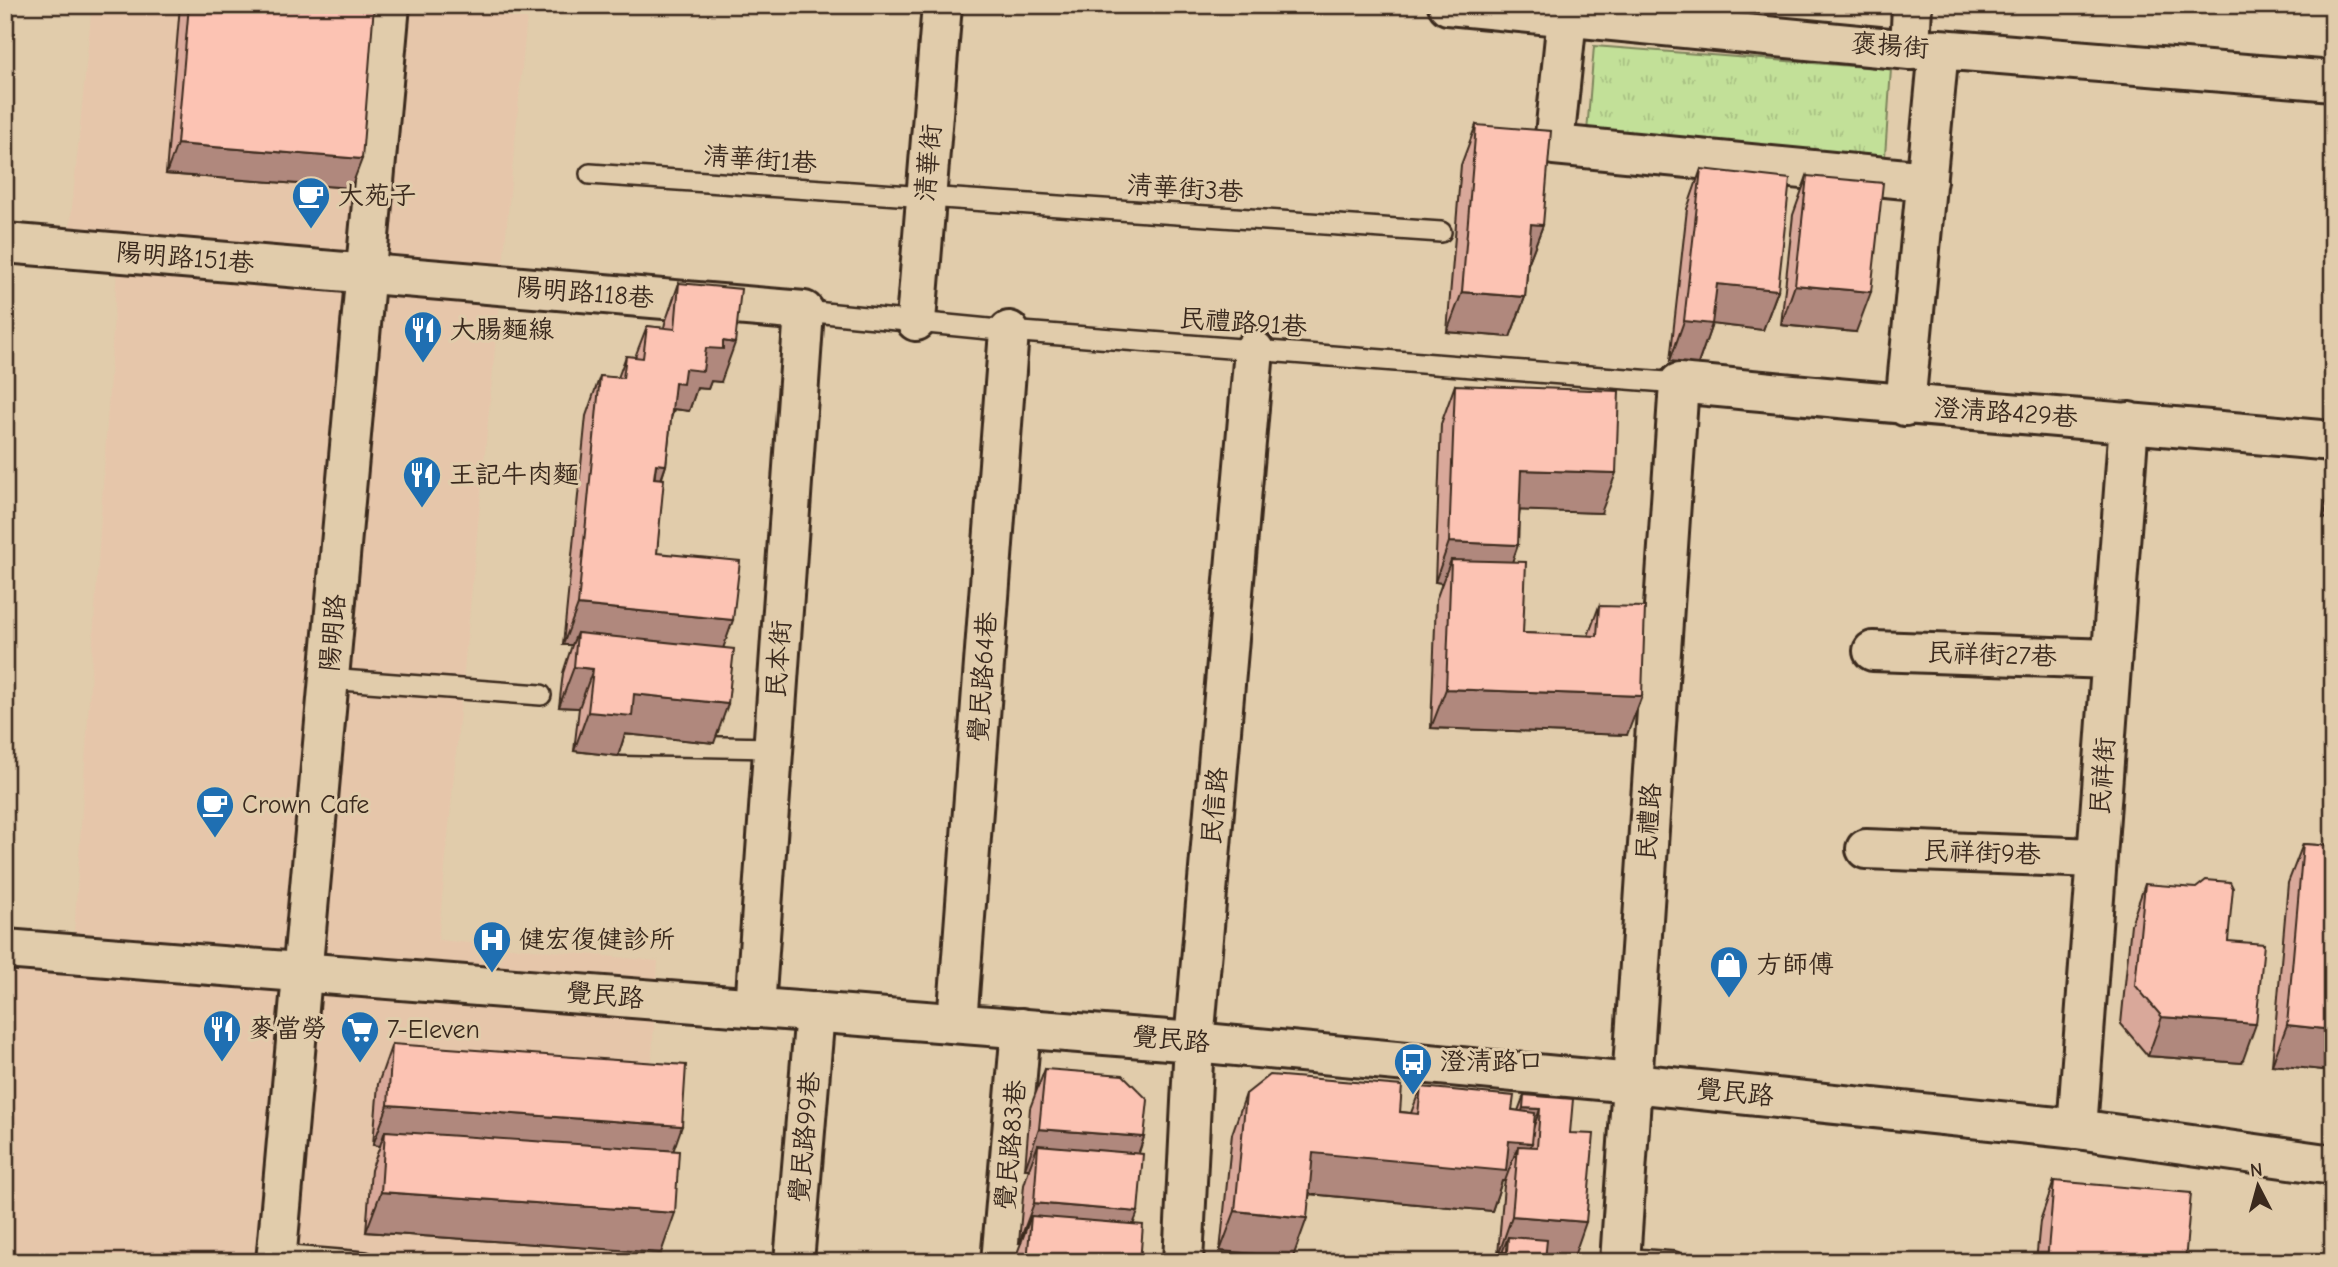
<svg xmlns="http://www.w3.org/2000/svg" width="2338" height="1267" font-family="'Comic Neue','LXGW WenKai TC',sans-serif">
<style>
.built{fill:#e6c6aa}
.grass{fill:url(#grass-tufts);stroke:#7e855b;stroke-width:2}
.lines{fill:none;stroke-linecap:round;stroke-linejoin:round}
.lane-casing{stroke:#3b2a1e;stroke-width:24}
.street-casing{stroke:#3b2a1e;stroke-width:44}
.secondary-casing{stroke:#3b2a1e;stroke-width:44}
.lane{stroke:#e1ccab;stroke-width:19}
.street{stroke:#e1ccab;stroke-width:38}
.secondary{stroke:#e1ccab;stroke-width:38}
.wall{fill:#d9a89a;stroke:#3b2a1e;stroke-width:2}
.shaded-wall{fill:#b0887d;stroke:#3b2a1e;stroke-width:2}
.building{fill:#fcc3b3;stroke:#3b2a1e;stroke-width:2}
.labels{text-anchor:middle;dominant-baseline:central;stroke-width:6;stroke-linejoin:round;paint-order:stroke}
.street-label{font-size:26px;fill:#3b2a1e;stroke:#e1ccab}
.poi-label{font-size:26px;fill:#3b2a1e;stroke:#e1ccab;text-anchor:start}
</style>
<defs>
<pattern id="grass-tufts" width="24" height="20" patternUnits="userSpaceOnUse" patternTransform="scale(1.75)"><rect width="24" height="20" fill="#c2e098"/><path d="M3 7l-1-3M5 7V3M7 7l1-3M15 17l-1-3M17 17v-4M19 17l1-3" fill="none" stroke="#a8c083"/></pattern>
</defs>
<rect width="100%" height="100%" fill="#e1ccab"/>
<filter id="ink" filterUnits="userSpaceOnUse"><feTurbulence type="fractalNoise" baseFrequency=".0143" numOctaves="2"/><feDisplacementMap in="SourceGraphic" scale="14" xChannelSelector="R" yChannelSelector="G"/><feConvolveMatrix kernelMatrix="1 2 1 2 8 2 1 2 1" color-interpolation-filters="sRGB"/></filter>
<g filter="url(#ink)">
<path class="built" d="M92,5h436l-90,935 220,21 -19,301h-634v-329l69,2 45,-698 -49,-9z"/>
<path class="grass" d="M1594,46l297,23 -6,87 -298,-24z"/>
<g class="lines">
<g class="lane-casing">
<path id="lane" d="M590,174l851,58
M804,311l205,20 670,52
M328,679l213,16
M622,745l151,3
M277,1255l88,7
M1621,1258l53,4"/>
</g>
<g class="street-casing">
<path id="street" d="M1448,5l462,45 29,-1 394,32
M1567,17l-13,128 373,36
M1910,50l2,-45
M5,243l799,68 -49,697
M916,321l26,-316
M1905,406l34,-357
M1873,651l238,8
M1866,849l231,9
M957,1023l52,-692
M2077,1129l52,-707
M276,1262l114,-1257
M794,1262l21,-250
M1001,1262l20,-234
M1183,1262l11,-220 60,-692
M1620,1262l59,-879c218,22 436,38 654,58"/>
</g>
<g class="secondary-casing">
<path id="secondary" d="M5,949l1189,93 438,41 445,46 256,36"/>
</g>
<use href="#lane" class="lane"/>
<use href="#street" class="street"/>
<use href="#secondary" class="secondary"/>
</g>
<path class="wall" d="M180,5h194l-23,183 -185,-14z
M1476,125l67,100 -15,39 -3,33 -15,40 -63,-5 14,-167z
M1701,169l77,121 -15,40 -51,-6 -14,40 -28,-3 17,-152z
M1807,176l49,156 -75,-7 12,-110z
M679,283l42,99 -10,-1 -3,8 -11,-1 -8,23 -15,-2 -3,9 -5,47 -4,13 -5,75 66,95 -9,95 -89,-9 -7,22 -44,-5 5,-43 -20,-1 4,-34 9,-28h-9l23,-229 14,-40 18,2 8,-22 9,1 12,-31 17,2 1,-5z
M1455,385l146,128 -81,-3 -8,52 11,71 65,3 11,-30 28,129 -196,-7 5,-128 6,-17 -7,-1 6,-158z
M2333,449v70l-10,-1z
M2303,844l30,2v225l-61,-6 16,-182z
M2145,884l83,57 14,122 -94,-7 -27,-32 10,-100z
M392,1044l281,107 -12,102 -295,-21 5,-62 9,-24 -7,-1 5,-61z
M1045,1069l99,68 -5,16 -6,71 7,38h-124v-6l5,-13h-2l5,-58 5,-16h-4l5,-61z
M1421,1087l97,24 6,-16 46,38 2,129 -27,-2 14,2h-64l3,-8 6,-68 1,-5h-3l-10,30 -182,-17 -17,63 -73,-6 12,-117 14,-40 165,19z
M2054,1181l131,81h-149l4,-41z"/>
<path class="shaded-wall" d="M177,144l185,15 -11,29 -185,-14z
M1531,224l12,1 -15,39h-11z
M1717,284l61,6 -15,40 -51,-6 -14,40 -28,-3 14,-40z
M1795,285l76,7 -15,40 -75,-7z
M1462,292l63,5 -15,40 -63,-5z
M723,341l12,2 -14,39 -10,-1 -3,8 -11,-1 -8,23 -15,-2 -5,15 6,-41 10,-14 21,-21z
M656,464l10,1 -14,40z
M1521,470l95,3 -15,40 -94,-3z
M2333,492v27l-10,-1z
M1449,542l69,3 -14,40 -53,-25 -9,23 -7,-1z
M578,605l155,15 -14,40 -142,-27 -5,12h-9z
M574,667l19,2 -14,39 -20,-1z
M1446,689l196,7 -15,39 -196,-7z
M634,694l94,10 -14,39 -89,-9 -7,22 -44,-5 14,-39z
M2162,1017l94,7 -14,39 -94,-7z
M2287,1025l46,5v41l-61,-6z
M388,1105l294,21 -14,40 -283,-35 -5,15 -7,-1z
M1523,1108l17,1 -12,34h4l-15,40v-35l-12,33h-3l-10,30 -193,-18 14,-40 198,-12z
M1039,1129l105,8 -14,40 -92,-32 -9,24h-4z
M381,1192l294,21 -14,40 -295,-21z
M1034,1203l104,9 -15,39 -92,-35 -10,27h-2z
M1235,1211l72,7 -14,39 -73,-6z
M1512,1216l74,6 -14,40 -67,-6 2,-4 1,-15 -7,19h-3z"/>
<path class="building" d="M189,5h185l-12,154 -185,-15z
M1476,125l75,6 -8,94 -12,-1 -6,73 -63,-5z
M1701,169l89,10 -12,111 -61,-6 -5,40 -28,-3z
M1807,176l76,7 -12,109 -76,-7z
M679,283l62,6 -6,54 -12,-2v8l-17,-1 -3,23 -18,-2 -2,15 -8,-1 -9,82 -10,-1 -2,14 10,1 -7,74 83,8 -7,59 -155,-15 22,-229 23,2 3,-22 17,2 4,-32 28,3z
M1455,385l164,6 -3,82 -95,-3 -3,75 -69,-3z
M1451,560l75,2 -3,71 74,3 2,-30 46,1 -3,89 -196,-7z
M577,633l157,16 -6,55 -94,-10 -2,22 -44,-4 5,-43 -19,-2z
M2303,844l30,2v184l-46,-5z
M2206,880l24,2 3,6 -5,53 36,3 -8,80 -94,-7 -27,-32 10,-101 51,4z
M392,1044l294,21 -4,61 -294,-21z
M1045,1069l78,6 25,25 -4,37 -105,-8z
M1270,1075l132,11 -2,26 18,2 3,-27 93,9 -2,14 23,3 -3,30 -23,-2 -3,30 -193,-18 -6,65 -72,-7 11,-117z
M1524,1095l49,4 -3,34 24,1 -8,88 -74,-6 6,-70 19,1 3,-38 -17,-1z
M385,1131l294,20 -4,62 -294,-21z
M1038,1145l105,9 -5,58 -104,-9z
M2054,1181l137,12 -6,69h-138z
M1031,1216l112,9 -3,37h-113z
M1508,1237l39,3 -2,20 14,2h-61v-10h9z
M373,1256l82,6h-83z"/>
</g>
<defs>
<g id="cafe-pin" transform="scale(2.0125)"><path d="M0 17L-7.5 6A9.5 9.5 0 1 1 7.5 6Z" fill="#1f6fb2" stroke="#e1ccab"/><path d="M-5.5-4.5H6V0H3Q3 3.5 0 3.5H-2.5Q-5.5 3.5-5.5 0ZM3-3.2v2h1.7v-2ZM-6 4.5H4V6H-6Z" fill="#fff"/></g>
<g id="restaurant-pin" transform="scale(2.0125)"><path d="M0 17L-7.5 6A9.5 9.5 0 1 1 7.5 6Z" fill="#1f6fb2" stroke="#e1ccab"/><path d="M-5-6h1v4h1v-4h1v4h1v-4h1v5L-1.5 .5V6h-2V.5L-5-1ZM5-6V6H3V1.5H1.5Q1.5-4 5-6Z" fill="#fff"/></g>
<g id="hospital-pin" transform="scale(2.0125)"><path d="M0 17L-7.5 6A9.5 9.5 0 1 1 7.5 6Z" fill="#1f6fb2" stroke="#e1ccab"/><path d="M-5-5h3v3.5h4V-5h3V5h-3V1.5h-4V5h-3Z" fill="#fff"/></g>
<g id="shop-pin" transform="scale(2.0125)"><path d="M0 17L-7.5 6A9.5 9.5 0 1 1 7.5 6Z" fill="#1f6fb2" stroke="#e1ccab"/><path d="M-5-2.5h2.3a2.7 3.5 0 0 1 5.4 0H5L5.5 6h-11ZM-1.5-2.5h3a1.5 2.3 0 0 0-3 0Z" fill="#fff"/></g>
<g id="supermarket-pin" transform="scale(2.0125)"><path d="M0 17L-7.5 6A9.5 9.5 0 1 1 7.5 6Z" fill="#1f6fb2" stroke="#e1ccab"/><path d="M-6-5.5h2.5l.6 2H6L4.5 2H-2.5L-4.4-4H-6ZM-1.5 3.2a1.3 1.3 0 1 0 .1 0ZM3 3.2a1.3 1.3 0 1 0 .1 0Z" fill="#fff"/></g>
<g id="bus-pin" transform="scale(2.0125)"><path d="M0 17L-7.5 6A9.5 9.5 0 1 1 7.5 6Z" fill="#1f6fb2" stroke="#e1ccab"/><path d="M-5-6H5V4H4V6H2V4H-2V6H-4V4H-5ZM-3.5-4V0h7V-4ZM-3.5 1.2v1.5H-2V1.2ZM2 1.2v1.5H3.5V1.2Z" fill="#fff"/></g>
</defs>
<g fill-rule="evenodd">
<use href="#cafe-pin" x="311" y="196"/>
<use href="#restaurant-pin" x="423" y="330"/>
<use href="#restaurant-pin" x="422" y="475"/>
<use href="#cafe-pin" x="215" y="805"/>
<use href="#hospital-pin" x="492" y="940"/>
<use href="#shop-pin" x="1729" y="965"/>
<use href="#restaurant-pin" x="222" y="1029"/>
<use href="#supermarket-pin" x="360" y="1030"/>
<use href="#bus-pin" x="1413" y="1062"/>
</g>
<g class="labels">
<g class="street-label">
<text transform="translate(1890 46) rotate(4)">褒揚街</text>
<text transform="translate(760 160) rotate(4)">清華街1巷</text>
<text transform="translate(929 163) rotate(-85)">清華街</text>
<text transform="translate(1185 189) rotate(4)">清華街3巷</text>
<text transform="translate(185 258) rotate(5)">陽明路151巷</text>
<text transform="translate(585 293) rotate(5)">陽明路118巷</text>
<text transform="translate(1243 323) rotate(4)">民禮路91巷</text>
<text transform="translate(2006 413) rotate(4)">澄清路429巷</text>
<text transform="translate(333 633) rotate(-85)">陽明路</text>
<text transform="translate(1992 655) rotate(2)">民祥街27巷</text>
<text transform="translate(779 659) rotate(-86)">民本街</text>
<text transform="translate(983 677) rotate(-86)">覺民路64巷</text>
<text transform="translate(2103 776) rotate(-86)">民祥街</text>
<text transform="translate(1215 806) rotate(-85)">民信路</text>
<text transform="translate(1649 822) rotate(-86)">民禮路</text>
<text transform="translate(1982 853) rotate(2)">民祥街9巷</text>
<text transform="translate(605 996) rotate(5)">覺民路</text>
<text transform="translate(1171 1040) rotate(5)">覺民路</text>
<text transform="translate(1735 1093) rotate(6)">覺民路</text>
<text transform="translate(805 1137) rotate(-85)">覺民路99巷</text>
<text transform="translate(1011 1145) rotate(-85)">覺民路83巷</text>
</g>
<g class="poi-label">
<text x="338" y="196">大苑子</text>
<text x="450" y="330">大腸麵線</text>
<text x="449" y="475">王記牛肉麵</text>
<text x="242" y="805">Crown Cafe</text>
<text x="519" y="940">健宏復健診所</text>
<text x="1756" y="965">方師傅</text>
<text x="249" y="1029">麥當勞</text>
<text x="387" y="1030">7-Eleven</text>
<text x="1440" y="1062">澄清路口</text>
</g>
</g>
<rect width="2338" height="1267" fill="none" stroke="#e1ccab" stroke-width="28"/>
<rect x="14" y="14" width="2310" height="1239" fill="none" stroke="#3b2a1e" stroke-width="2.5" filter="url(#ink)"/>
<g transform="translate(2258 1186) rotate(354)" stroke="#e1ccab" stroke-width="5" paint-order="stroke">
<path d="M0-5L12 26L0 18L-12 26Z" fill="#3b2a1e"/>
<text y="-10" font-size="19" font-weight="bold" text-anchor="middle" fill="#3b2a1e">N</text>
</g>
</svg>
